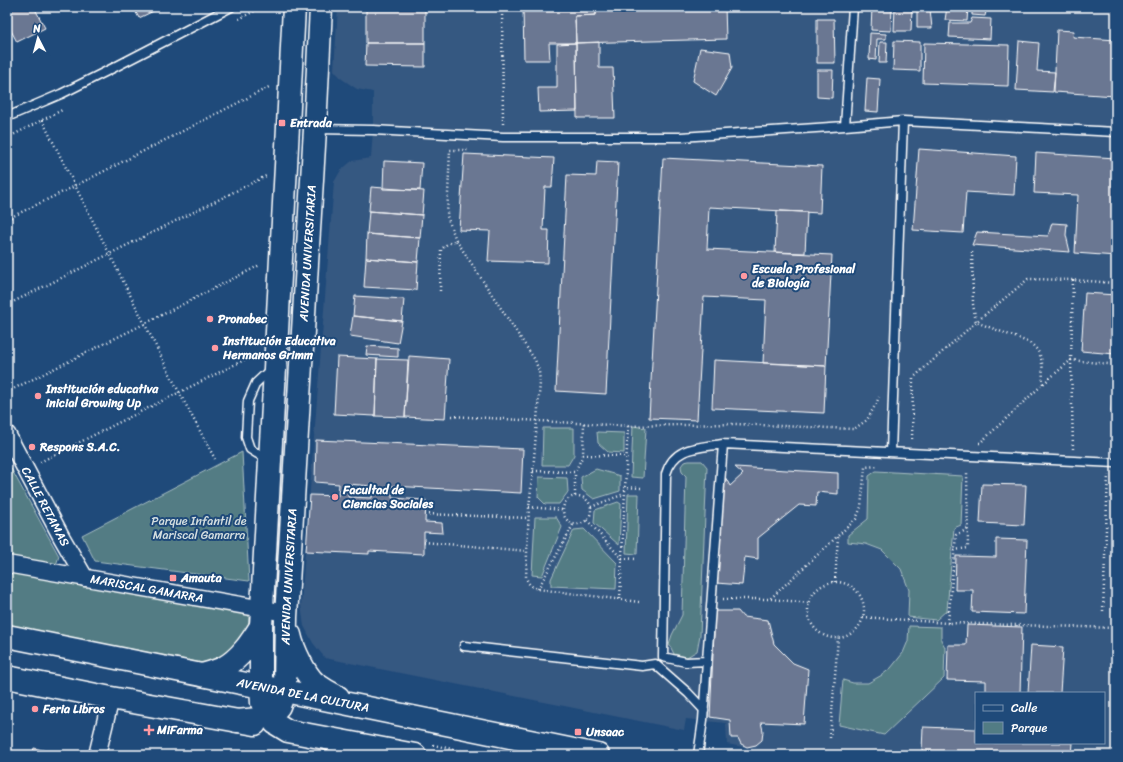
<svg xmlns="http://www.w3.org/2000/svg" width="1123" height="762" font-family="Sriracha,sans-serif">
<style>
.built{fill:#365881;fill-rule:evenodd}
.green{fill:#527c84;stroke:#a8bec2}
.building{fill:#6b7792;stroke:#fff;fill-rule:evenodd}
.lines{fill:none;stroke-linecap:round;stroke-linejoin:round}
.service-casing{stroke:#fff;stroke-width:11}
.minor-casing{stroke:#fff;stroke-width:19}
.primary-casing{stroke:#fff;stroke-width:25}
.trunk-casing{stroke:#fff;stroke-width:25}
.path{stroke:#fff;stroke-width:2.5;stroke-dasharray:1 3;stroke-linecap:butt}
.service{stroke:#1f4a7a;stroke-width:8}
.minor{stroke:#1f4a7a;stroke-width:16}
.primary{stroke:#1f4a7a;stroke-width:22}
.trunk{stroke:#1f4a7a;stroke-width:22}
.poi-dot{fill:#ff9aa2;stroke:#1f4a7a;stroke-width:1.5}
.labels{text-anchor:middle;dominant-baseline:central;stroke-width:4;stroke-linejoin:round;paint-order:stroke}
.poi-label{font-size:12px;font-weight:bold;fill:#fff;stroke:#1f4a7a;text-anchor:start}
.street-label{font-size:12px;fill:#fff;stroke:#1f4a7a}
.park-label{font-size:12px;fill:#d4dee0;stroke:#1f4a7a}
</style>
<rect width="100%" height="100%" fill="#1f4a7a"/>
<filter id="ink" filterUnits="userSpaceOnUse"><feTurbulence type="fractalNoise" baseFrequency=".025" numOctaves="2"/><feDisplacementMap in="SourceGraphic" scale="8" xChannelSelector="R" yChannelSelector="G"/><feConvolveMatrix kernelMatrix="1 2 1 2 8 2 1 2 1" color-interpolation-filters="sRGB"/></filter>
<g filter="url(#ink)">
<path class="built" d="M338,7h778v748h-332l-57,-11 -1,-21 -40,-4 -2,11 -359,-72 -12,-15 -9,-17 -3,-21 33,-423 7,-12 11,-9 19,-3 2,-28v-38l-16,-3 -15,-10 -8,-9zM976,693h128v50h-128z"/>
<path class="green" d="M633,426l13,2 -3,50 -12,-1z
M543,428h31v27l-6,10h-26z
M597,432l27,1v20l-16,-1 -10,-9z
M242,452l7,129 -154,-20 -13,-26z
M7,461l52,95 -3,9 -49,-8z
M689,461h13l5,6 -7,168 -3,16 -10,6 -13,-3 -5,-10 3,-9 10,-20 4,-139 -4,-4 -1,-6 3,-4z
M596,469l24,7v15l-26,8 -12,-9 -1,-13z
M876,471l87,5 -2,49 -7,3 -7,82 -11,10 -28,-3 1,-27 -8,-21 -19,-19 -16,-6 -18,-2v-7l20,-16 1,-43z
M539,477l28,1 1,14 -9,12h-14l-7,-7z
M628,494h11l-2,60 -11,-1z
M618,502l3,2 -2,41 -25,-22 1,-13z
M535,517h21l6,10 -20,49 -10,-1z
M584,529l33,34 -1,26 -65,-3v-7l23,-49z
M7,570l242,42 -1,30 -30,24 -211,-41z
M909,626l32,1v13l4,7 -1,31 -60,57 -45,-10 4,-45 10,3h15l14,-8 9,-7 12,-15 5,-12z"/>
<path class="building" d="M7,7h27l11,21 -28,14 -10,-19z
M133,7h29l-23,11z
M366,7h59v36h-59z
M523,7h73v8l-21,1 1,27h-27l1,17h-26z
M596,7h129l1,32 -150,4 -1,-27 21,-1z
M872,7h20l-1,24 -20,-1z
M895,7h17l-1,24h-17z
M947,7h21l-1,14 -22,-1z
M972,7h15l-2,9 -13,-1z
M917,8l13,1 2,19h-15z
M972,18l19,1 -1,20 -41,-2 1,-14h20z
M817,19h17l1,44h-18z
M1057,30l17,1 -1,6 43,3v56l-62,-4z
M870,33l16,1v5h-9l-1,21 -7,-1z
M894,41l26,1v29l-27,-1z
M1019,41l20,2 -2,28 18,1 -2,20 -37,-2z
M599,42v26h14l2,50h-38l-1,-75z
M880,42h7l-1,21h-7z
M366,43h59v24l-60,-1z
M576,43l1,68 -38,1 -1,-24h19v-44z
M924,43l85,2 -1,41 -85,-3z
M700,48l30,4 2,16 -16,28 -23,-15z
M817,70h16l-1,28 -15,-1z
M867,78l13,1 -2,33 -13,-1z
M919,149l97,7 -2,39 -48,-3 -3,41 -50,-3z
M1036,153l80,5v98l-41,-3 3,-58 -44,-2z
M464,154l90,4 -2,29h-7l-2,43h6l-1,33 -60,-2 2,-30 -31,-1z
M663,158l159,8 -2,47 -111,-6 -2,42 125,6 -6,111 -63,-3 3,-63 -62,-3 -7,123 -48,-2z
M384,161l38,2 -2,27 -37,-1z
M597,161l21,1 -12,232 -50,-3 11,-216 29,1z
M371,187l53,4 -2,24 -53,-4z
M369,211l53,4 -2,23 -53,-4z
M777,211l30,1 -2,41 -30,-1z
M1052,223l15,1 -1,11 4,17 -98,-7 5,-13 71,4z
M367,234l53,4 -2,24 -52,-4z
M366,258l52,4 -2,28 -52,-3z
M1085,293l31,2v118l-5,-1 4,-58 -34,-3z
M355,296l49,3 -2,22 -49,-5z
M353,316l49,5 -4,22 -48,-7z
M367,346l31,2v9l-32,-2z
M409,356l40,3 -4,60 -40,-2z
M337,357l40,2 -2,57 -41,-2z
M377,359l31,1 -3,57 -30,-1z
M714,360l112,6 -2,47 -112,-5z
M316,440l207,9 -2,44 -129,-7v12l34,2 -1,22 17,1 1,10 -19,-1v22l-55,-3v3l-63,-3 4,-56 28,1 1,-12 -24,-2zM348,484l24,2v12l-24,-1z
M735,467l103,6v21l-21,-2 -1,14 -17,-1 -41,33v21l-13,-2 -3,28 -26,-2 7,-110 7,13 13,-12z
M982,484l44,1 -2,40 -44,-2z
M996,539l31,1 -3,74 -52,-2 1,-22h-18l1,-34 40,1z
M715,611h23l5,6 25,3 6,24 19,19 15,6 -4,55 -43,-2 2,9 -1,9 -6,5 -9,2 -6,-3 -3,-6h-7l-1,-18 -20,-3z
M967,625l55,2 -2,66h-34v-12l-39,-1 1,-35h18z
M1031,645l32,2 -3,46h-32z
M923,727l53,2v14h97l-1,12h-108v-2l-42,-2z
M34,748l30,7h-32z"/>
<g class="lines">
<g class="service-casing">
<path id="service" d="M7,117l54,-23 54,-27 116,-60
M845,126l8,-119
M316,129l57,1 130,7h178l164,-11 58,-5 213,11
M891,452l12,-331
M269,461l-19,-12 -4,-12 2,-36 8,-18 16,-15
M464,646l178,20 13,-2 33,29 16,17
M707,661l16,-217
M698,755l5,-35 4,-59 -21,1 -23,-5 3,-183c8,-28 32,-26 57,-30l393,19"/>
</g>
<g class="minor-casing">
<g id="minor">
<path id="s1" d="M7,434l55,104 23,40"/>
<path id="s2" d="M7,564l279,49"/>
<path d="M97,755l14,-57"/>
</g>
</g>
<g class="primary-casing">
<path id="primary" d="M7,636l254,51
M7,677l104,21 144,26"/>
</g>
<g class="trunk-casing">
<g id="trunk">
<path d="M294,7l-8,159 -25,460v61l1,16 7,12 6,8 13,8 127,24"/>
<path d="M290,635c3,14 15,40 26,49 7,5 14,9 22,13"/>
<path d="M202,675c7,-2 15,-4 21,-7 17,-9 28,-26 38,-42"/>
<path d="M270,688l328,67"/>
<path id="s3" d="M237,721l21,-2 11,-4 4,-2 6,-7 6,-16 1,-73 29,-488 6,-122"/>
</g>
</g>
<path class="path" d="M502,7l1,117
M239,19l23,-12
M42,120l137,272 36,67
M7,138l55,-28
M7,219l68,-33 196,-100
M456,240l-9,-24 3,-66h18
M972,252l1,52 3,18 52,20c17,10 14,25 15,42
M1073,280l-2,80 2,89
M440,291l1,-41 5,-5 10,-5 79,120 4,11 1,12 -7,88 -4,36 -3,70c2,7 5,10 12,12l101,13
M7,305l259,-129
M7,392l137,-68 116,-59
M452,416l176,10 107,-2 119,5 13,-9 10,-18 2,-5
M912,439l1,-61 63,-56 52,-43 45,1 43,3
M979,443h1l63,-59 28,-24 37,4
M583,455l44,1
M40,462l216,-108
M533,471l42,1 8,-17 1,-32
M624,487l17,1
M575,496v-24
M563 510a14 14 0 1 1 28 0a14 14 0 1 1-28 0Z
M529,507l34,3
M591,507l33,-13
M425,514l104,4
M587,520l34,38 15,1
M424,542l103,9
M954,550l14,-2 -1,-77
M835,582l3,-45
M808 610a28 28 0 1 1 56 0a28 28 0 1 1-56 0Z
M538,589l36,-66
M620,599l8,-173
M723,599h47l86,-80 5,-12 4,-40 13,-1
M771,599l38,4
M1103,611l5,-136
M863,617l85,6 168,5
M948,623l8,-88 12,-6
M830,738l8,-100
M433,745l47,10"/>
<use href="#service" class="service"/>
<use href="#minor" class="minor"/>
<use href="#primary" class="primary"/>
<use href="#trunk" class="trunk"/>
</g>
</g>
<g class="poi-dot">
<rect x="278" y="119" width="8" height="8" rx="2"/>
<circle cx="744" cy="276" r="4"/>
<circle cx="210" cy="319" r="4"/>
<circle cx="215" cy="348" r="4"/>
<circle cx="38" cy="396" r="4"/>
<circle cx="32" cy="447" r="4"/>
<circle cx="335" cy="497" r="4"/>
<rect x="169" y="574" width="8" height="8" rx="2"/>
<circle cx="35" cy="709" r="4"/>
<path d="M147 724h4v4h4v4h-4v4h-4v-4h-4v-4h4z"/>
<rect x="574" y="728" width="8" height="8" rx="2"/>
</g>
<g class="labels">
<g class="poi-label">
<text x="290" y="123">Entrada</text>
<text x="752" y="269">Escuela Profesional<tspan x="752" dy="14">de Biología</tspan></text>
<text x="218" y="319">Pronabec</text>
<text x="223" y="341">Institución Educativa<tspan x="223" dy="14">Hermanos Grimm</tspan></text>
<text x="46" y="389">Institución educativa<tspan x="46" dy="14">inicial Growing Up</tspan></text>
<text x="40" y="447">Respons S.A.C.</text>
<text x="343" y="490">Facultad de<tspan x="343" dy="14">Ciencias Sociales</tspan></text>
<text x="181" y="578">Amauta</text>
<text x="43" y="709">Feria Libros</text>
<text x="157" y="730">MiFarma</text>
<text x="586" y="732">Unsaac</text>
</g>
<g class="street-label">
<text stroke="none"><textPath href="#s3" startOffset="501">AVENIDA UNIVERSITARIA</textPath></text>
<text stroke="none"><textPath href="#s1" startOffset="82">CALLE RETAMAS</textPath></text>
<text stroke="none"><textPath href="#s3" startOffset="177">AVENIDA UNIVERSITARIA</textPath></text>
<text stroke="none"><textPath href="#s2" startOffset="142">MARISCAL GAMARRA</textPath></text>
<text transform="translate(303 695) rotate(11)">AVENIDA DE LA CULTURA</text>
</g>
<g class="park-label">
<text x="199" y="521">Parque Infantil de<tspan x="199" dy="14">Mariscal Gamarra</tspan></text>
</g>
</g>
<rect width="1123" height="762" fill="none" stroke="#1f4a7a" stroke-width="24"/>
<rect x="12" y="12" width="1099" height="738" fill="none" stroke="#fff" stroke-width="1.5" filter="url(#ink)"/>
<rect x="975" y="692" width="130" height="52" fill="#1f4a7a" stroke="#7992af"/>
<rect x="983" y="705" width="20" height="6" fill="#1f4a7a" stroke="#7992af"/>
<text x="1011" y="712" font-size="12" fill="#ffffff">Calle</text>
<rect x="983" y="722" width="20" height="12" fill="#527c84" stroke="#7992af"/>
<text x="1011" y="732" font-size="12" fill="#ffffff">Parque</text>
<g transform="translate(38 38) rotate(354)" stroke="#1f4a7a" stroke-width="3" paint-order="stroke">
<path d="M0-3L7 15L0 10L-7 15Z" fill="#ffffff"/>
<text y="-6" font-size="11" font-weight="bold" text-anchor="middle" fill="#ffffff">N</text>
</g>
</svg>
